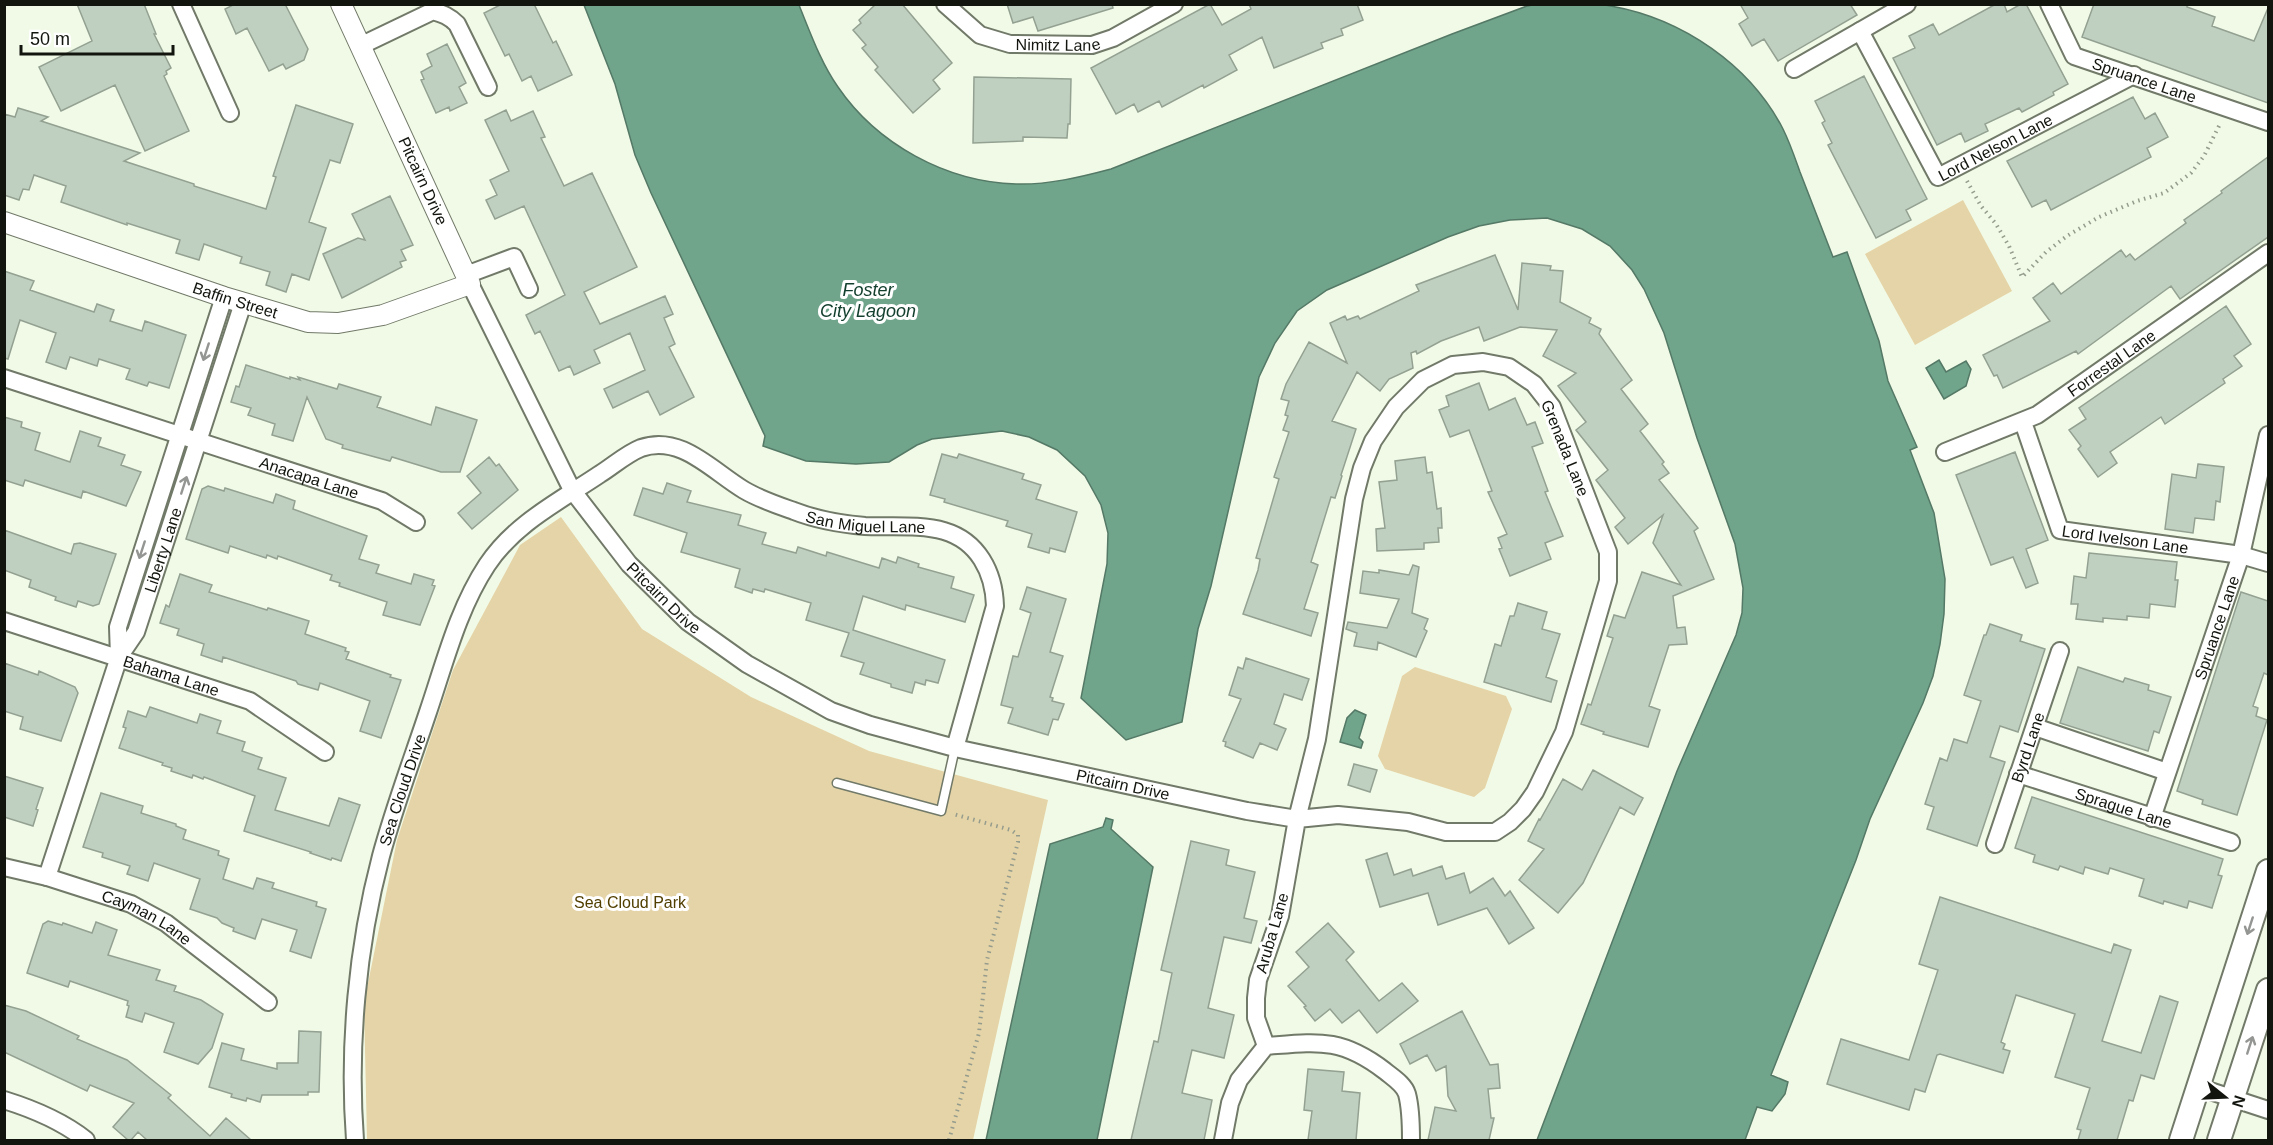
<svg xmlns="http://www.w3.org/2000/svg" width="2273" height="1145" font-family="Arial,sans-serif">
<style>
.green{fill:#e5d4a7}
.water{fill:#70a48b;stroke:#547966;stroke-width:1.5}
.building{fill:#c0d0c0;stroke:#93a192;stroke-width:1.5}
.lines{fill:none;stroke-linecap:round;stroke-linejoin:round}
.service-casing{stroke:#717968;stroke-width:11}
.minor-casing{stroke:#717968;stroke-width:20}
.tertiary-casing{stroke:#717968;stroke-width:22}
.secondary-casing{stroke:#717968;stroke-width:26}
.path{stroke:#959c8d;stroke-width:4;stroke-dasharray:1.5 4.5;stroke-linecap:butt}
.service{stroke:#fff;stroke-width:8}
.minor{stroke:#fff;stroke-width:16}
.tertiary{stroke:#fff;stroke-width:20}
.secondary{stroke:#fff;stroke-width:22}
.oneway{stroke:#949693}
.labels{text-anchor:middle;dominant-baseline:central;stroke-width:6;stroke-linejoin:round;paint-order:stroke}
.street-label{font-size:16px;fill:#12150e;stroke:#fff}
.park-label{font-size:16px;fill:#513f00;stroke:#fff}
.water-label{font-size:18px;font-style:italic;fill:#123f2d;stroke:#fff}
</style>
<rect width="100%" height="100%" fill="#f1fae6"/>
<path class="green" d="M1963,200l49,91 -97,54 -50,-91z
M561,517l81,112 109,68 118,54 179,49 -75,340h-606l-3,-137 33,-163 56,-170 67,-125z
M1415,667l91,29 6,13 -27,79 -11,9 -89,-28 -7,-13 24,-80z"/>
<path class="water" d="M1539,4c23,0 49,-2 72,2 72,13 139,59 172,123 7,14 12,29 17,43 11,28 22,56 33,85l14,-5 32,89 9,40 29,66 -7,3 24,63 11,66 -1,35 -4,30 -7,32 -10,27 -53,116 -14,41 -85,215 17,7 -3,12 -13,17 -15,-4 -12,33h-208l140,-369 59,-136 6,-22 1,-25 -8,-44 -38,-106 -33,-105 -20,-44 -12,-19 -22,-24 -28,-17 -35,-11 -37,2 -31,6 -31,11 -121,53 -30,21 -22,32 -16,34 -48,209 -13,43 -16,93 -56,18 -45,-42 26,-134 1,-31 -7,-28 -16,-29 -28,-26 -28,-13 -27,-6 -70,8 -15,6 -28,17 -33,2 -50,-3 -43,-15 2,-10 -114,-243 -16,-38 -20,-71 -31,-79h215c11,27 22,58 39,82 39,57 108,95 178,97 32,1 65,-7 95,-15l341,-135 75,-28z
M1939,360l7,12 20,-11 5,8 -5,17 -22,13 -18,-31z
M1355,710l11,5 -7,23 4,4 -2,6 -21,-6 7,-24z
M1106,818l7,2 -2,9 42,38 -56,273h-111l64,-296 53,-17z"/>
<path class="building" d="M77,4h67l12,30h-2l17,34 -5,3 1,3 -3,2 25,55 -44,20 -30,-66 -54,26 -22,-44 53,-26z
M235,4h50l23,45 -4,11 -18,9 -3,-5 -14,7 -22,-43 -11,6 -11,-25z
M502,4h32l19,39 3,-2 16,34 -34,16 -7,-15 -9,5 -13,-27 -4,2 -21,-43z
M876,4h26l50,59 -19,17 7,9 -27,24 -38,-43 3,-3 -16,-19 4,-3 -13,-15 8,-7 -2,-3z
M1007,4h105l1,4 -75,23 -5,-14 -20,6z
M1210,4l12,21 29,-16 -2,-5h108l6,16 -22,9 2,6 -22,8 2,5 -49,20 -12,-31 -33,18 8,15 -33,18 -1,-3 -41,22 -3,-6 -21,11 -4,-8 -18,10 -25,-46z
M1740,4h110l7,11 -79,46 -14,-22 -12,7 -13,-22 9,-6z
M1996,4h8l3,8 14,-8h5l42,80 -15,8 1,3 -32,17 -3,-4 -34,16 3,7 -23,11 -4,-9 -24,12 -44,-87 22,-10 -6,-12 24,-12 6,11z
M2094,4h93v3l28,10 -3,9 42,15 14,-33v95l-186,-66z
M447,44l19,39 -7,4 8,16 -17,8 -1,-4 -13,6 -15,-33 3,-1 -3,-7 11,-6 -5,-12z
M1864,76l63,123 -21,11 5,10 -35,18 -48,-93 4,-2 -10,-20 3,-2 -10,-20z
M974,77l97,2 -1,45h-2l-1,14 -44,-1v4l-50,2z
M2133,97l12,22 10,-6 13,24 -21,11 4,9 -100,53 -5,-10 -14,7 -25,-46z
M296,105l57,19 -13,39 -10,-3 -21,62 17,6 -17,52 -17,-6 -6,18 -20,-7 4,-13 -30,-9 2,-6 -38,-13 -5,16 -23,-7 4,-13 -53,-17v2l-66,-23 5,-16 -32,-11 -5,15 -6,-1 -4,11 -15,-5v-81l11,3 3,-9 30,9 -7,4 99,32 -16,8 70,23v2l72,23 10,-32 -3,-1z
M506,110l5,11 22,-10 12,26 -4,1 23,48 28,-13 45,94 -53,25 16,32 65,-28 8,18 -9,4 11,26 -6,3 25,50 -34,18 -12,-24 -35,17 -9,-19 41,-19 -15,-37 -36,17 6,13 -26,12 -4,-9 -11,5 -19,-40 -5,3 -9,-19 39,-20 -41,-89 -29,13 -9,-19 11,-5 -7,-15 19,-9 -24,-51z
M2268,157v80l-88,62 -9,-13 -93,68 -2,-3 -73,37 -6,-13 -3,1 -11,-21 67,-34 -17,-23 20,-15 8,11 60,-44 5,7 4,-3 5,6 51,-37 -2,-3 38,-27 -1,-2z
M390,196l23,49 -12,5 5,10 -6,2 2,5 -60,31 -19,-44 35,-16 7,2 -13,-26z
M1495,255l23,55 4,-47 29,3 -1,4 13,1 -3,31 31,16 -2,5 12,6 -2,5 33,46 -11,9 27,35 -8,7 24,31 -2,2 7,9 -10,7 39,48 -4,3 20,48 -41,17 4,32 8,-1 2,17 -18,1 -20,61 11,4 -12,37 -45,-13 1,-2 -23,-8 7,-20 3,1 22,-67 -6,-2 7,-21 11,3 17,-46 39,13 -28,-42 10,-28 -35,29 -13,-17 10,-9 -29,-38 12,-10 -32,-40 10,-8 -28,-36 18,-13 -33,-17 14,-26 -37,-3 -36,14 -5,-14 -38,14 -24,13 -1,-3 -5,2 2,15 -24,11 -9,12 -23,-19 -25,49 24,8 -15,46 1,1 -7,22 -4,-1 -20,65 7,3 -14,44 14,4 -7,23 -68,-22 15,-44 2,-11 -4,-1 23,-79 -5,-2 15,-45 -6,-2 5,-14 -3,-1 4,-14 -8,-2 5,-15 23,-42 38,21 -17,-40 15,-7 2,4 11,-4 2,3 59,-28 -3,-6z
M4,271l30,10 -4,9 64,22 3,-8 17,6 -4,11 32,10 3,-10 41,14 -17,53 -20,-6 -2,4 -21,-7 4,-10 -31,-10 -2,7 -27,-9 -4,12 -20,-7 10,-29 -36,-13 -12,39 -4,-1z
M2226,306l25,38 -17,12 8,10 -19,13 2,4 -60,41 -4,-7 -51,35 7,11 -19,14 -20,-28 3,-3 -12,-16 17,-11 -7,-11z
M246,365l44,14v-2l10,3 -2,-3 39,12 2,-5 42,13 -4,10 54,18 5,-18 41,13 -17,52h-19l-49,-15 -2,4 -48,-13 1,-3 -17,-6 -19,-42 -14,44 -21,-6 3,-11 -27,-9 3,-7 -20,-6 5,-16 3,1z
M1479,383l10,27 26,-12 12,27 8,-3 8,21 -11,4 16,44 -3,1 18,44 -18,7 6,16 -41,17 -11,-27 3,-1 -4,-10 9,-4 -19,-42 4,-1 -23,-61 -19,7 -11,-27 10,-4 -3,-10z
M4,417l18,5 -1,5 19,6 -5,17 35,12 10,-31 21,7 -3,8 27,9 -4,10 20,7 -15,34 -43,-15 -2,7 -56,-18 -2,6 -19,-6z
M2015,452l33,88 -22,9 12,34 -12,5 -13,-31 -22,8 -35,-90z
M942,454l15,4 2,-4 65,20 -2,5 19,6 -5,14 41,13 -12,40 -15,-4 -1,5 -21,-6 4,-13 -26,-8 2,-5 -64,-19 1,-3 -15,-4z
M489,457l7,9 3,-2 19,26 -46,39 -14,-16 23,-20 -14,-17z
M1425,457l2,16 5,-1 5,37 4,-1 1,20h-4l1,14 -15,1v6l-47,2 -1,-22 9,-1 -6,-46 18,-2 -2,-19z
M2198,464l26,3 -4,35 -4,-1 -2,19 -19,-2 -2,15 -28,-4 7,-55 24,4z
M667,483l24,8 -4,11 54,13 -3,10 28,8 -4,11 34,9 2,-6 28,9 1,-4 52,16 3,-10 14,5 2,-6 21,7 -1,3 36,10 -3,11 23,7 -9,27 -59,-17 -1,5 -42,-14 -10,34 92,30 -7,23 -12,-3 -1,5 -10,-3 -3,11 -21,-6v-3l-31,-10 4,-11 -23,-7 8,-23 -43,-13 5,-17 -46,-14 -1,3 -11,-3 -1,4 -17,-6 5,-18 -59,-17 6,-19 -53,-18 9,-27 20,6z
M208,486l16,5 1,-3 48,15 3,-9 19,7 -2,8 74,27 -8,23 20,6 -3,8 35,11 3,-10 20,6 -2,5 3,1 -15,39 -37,-10 4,-13 -48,-16 1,-3 -10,-3 2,-5 -54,-19 -1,3 -10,-4 -1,3 -36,-12 -2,7 -42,-14 16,-50z
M4,530l67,24 3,-10 6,-1 36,11 -17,50 -6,2 -15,-5 -2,6 -21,-7 1,-3 -27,-10 2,-7 -27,-10z
M2089,553l88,9 -2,18h3l-3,27 -25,-3 -1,14 -22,-2v4l-24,-2v4l-27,-3 2,-15h-7l3,-28 12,2z
M1413,565l6,2 -7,46 16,6 -4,10 3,2 -11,26 -38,-15 -1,8 -23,-4 3,-13 -11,-4 2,-7 39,6 12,-29 -39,-6 3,-22 16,2v-3l30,5z
M180,574l32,11 -3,7 58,18 1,-2 41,13 -4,13 41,14 -1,3 4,1 -3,7 45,16 -1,2 11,3 -20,58 -21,-7 10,-30 -50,-18 -2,7 -20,-6 -2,-3 -73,-24 -1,5 -21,-7 3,-11 -27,-9 2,-6 -19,-6 6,-18 3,2z
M1027,587l39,12 -16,53 13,4 -13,41 3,1 -1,3 12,3 -6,16 -5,-1 -5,16 -40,-12 5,-15 -12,-3 12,-49 5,1 13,-44 -11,-4z
M2241,592l27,9v74l-4,-2 -11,33 5,2 -2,8 11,4 -30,95 -35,-11 1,-4 -26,-9z
M1518,603l29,9 -5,17 18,5 -14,43 11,4 -6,21 -67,-20 11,-38 6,2 9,-30h4z
M1990,624l32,11 -2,6 25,8 -27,83 -18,-6 -10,31 15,5 -28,84 -50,-17 7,-22 -9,-3 15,-46 7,3 7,-22 13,4 14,-42 -17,-6 20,-60h2z
M1246,658l63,21 -7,21 -18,-6 -10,30 12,5 -9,21 -17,-7 -7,15 -28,-12 1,-4 -3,-1 18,-42 -12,-4 9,-28 5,2z
M4,663l34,12 1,-4 36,16 3,6 -17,48 -41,-12 3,-12 -19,-6z
M2078,667l45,15 2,-4 24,7 -1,5 23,7 -12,36 -5,-2 -6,20 -88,-28z
M150,707l47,16 3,-9 21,7 -4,12 28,9 -3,9 20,7 -4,11 28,9 -11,32 54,16 10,-28 21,7 -19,56 -9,-3 -1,2 -21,-7 1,-1 -67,-21 11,-35 -51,-19 -1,2 -10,-4 -1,3 -21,-7 1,-3 -10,-3 1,-2 -44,-15 7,-20 -3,-1 5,-16 18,6z
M1354,764l23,6 -7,22 -22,-7z
M1593,770l50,28 -9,17 -14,-8 -37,76 -25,30 -39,-33 25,-31 -16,-8 11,-22 1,1 23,-41 19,11z
M4,776l39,12 -7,21 2,1 -5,16 -29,-9z
M101,793l42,13 -2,7 35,11v2l10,4 -3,9 36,12 -1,4 11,4 -6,20 30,10 4,-11 17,5 -2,5 45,14 -1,4 10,3 -15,49 -21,-7 7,-21 -35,-11 -7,20 -22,-8 1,-3 -12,-5 -5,-5 -27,-9 10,-30 -46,-16 -6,18 -21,-7 3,-8 -28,-9 1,-4 -20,-6z
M2032,797l191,62 -5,16 4,1 -10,32 -23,-7 -2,7 -23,-7 -1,3 -24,-8 5,-17 -34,-11 -2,6 -23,-7 -2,7 -23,-8 -2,4 -25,-8 2,-7 -20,-7z
M1191,841l38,9 -3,15 29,7 -11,46 13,3 -6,22 -27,-6 -16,71 26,7 -10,43 -32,-8 -10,43 30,7 -8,40h-73l23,-99 4,1 8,-40 6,-29 -11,-3z
M1387,853l7,22 17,-6 2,7 29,-10 4,13 18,-6 6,20 23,-15 12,18 5,-5 24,37 -25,16 -22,-36 -49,17 -10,-32 -48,14 -14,-47z
M1940,897l171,56 3,-9 17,6 -29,91 39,12 19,-57 18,6 -24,77 -13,-4 -8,26 -4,-1 -12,40h-39l3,-10 -4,-1 13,-41 -35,-11 20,-63 -59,-19 -15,47 4,2 -2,5 7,2 -7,22 -63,-19 -3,1 -12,37 -10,-3 -6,21 -82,-26 14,-45 68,21 29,-90 -19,-6z
M48,921l14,4 1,-2 29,10 4,-11 21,8 -9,25 52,15 -4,10 20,6 -2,5 27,9 22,14 -11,34 -14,16 -34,-12 10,-29 -29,-10 -3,9 -16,-5 3,-11 -2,-1 1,-4 -58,-20 -2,6 -41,-14 16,-49z
M1328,923l26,29 -8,8 33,41 23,-18 16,18 -41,32 -18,-23 -17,13 -12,-14 -15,12 -11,-14 2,-1 -18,-20 21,-19 -13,-15z
M4,1005l22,6 53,25 -2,3 50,21 44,35 -3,3 42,38 16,-18 25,22h-104l-9,-8 -7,8h-3l-15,-13 21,-24 -44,-18 -3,6 -83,-39z
M1462,1011l28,54 8,-1 2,24 -12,1 3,29h3l-5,22h-61l7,-33 21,4 -8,-15 -2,-30 -10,5 -9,-16 -17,9 -10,-20z
M299,1031l22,1 -2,60h-11v3h-46l-2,7 -13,-4 -1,3 -15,-4 1,-3 -23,-7 13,-44 22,6 -3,11 36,9v-6h21z
M1308,1069l36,3 -2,19 18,2 -4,47h-48l4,-29 -8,-1z"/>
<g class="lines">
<g class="service-casing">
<path id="service" d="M837,783l104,28 14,-63"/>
</g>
<g class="minor-casing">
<g id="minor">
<path d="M181,4l49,109"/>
<path id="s1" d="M945,4l35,31 30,9 82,1 21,-7 61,-34"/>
<path id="s2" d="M2049,4l25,52 194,66"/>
<path id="s3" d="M1860,31l78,146 196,-102"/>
<path d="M360,46l73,-35c10,3 16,5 24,13l31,63"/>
<path d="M1794,69l113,-65"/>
<path d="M466,275l48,-18 15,32"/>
<path id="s4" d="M470,284l102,206 57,74 59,58 59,42 84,47 39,14 85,23 292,63 50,8 41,-4 70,7 38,10h49l15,-10 13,-13 12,-17 29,-60 44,-151v-29l-56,-145 -18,-23 -25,-17 -26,-5 -30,3 -30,15 -27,27 -23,34 -11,27 -8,31 -37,240 -20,80 -17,97 -22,64 -2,18v20l10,28"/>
<path id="s5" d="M4,378l378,123 34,21"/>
<path id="s6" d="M2023,422l37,108 181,25 27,8"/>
<path id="s7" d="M1945,452l92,-37 231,-162"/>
<path id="s8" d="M4,621l246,80 75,51"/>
<path d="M119,657l-1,-30 106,-330"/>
<path d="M2035,727l132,45"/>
<path id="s9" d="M2018,774l213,68"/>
<path id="s10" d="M2152,818l89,-263 27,-120"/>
<path id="s11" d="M1995,844l65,-193"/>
<path id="s12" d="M4,867l43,10 84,27 35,19 102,79"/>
<path id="s13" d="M47,877l72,-220 17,-25 107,-329"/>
<path d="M2198,1087l70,23"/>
<path d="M4,1100c29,9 58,21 82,40"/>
<path id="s14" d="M355,1140c-7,-93 2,-193 26,-284 13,-48 31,-96 47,-144 17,-50 30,-103 59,-147 28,-42 73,-64 113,-91 13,-8 26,-20 41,-26 40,-14 71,23 103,42 15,9 33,15 50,21 23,9 47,13 71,15 24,1 57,-2 79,5 34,10 50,41 51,75l-40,142"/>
<path d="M1223,1140l7,-37 9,-23 27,-34c51,-4 75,-9 119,25 7,6 19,13 22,23 4,15 4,31 4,46"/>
</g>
</g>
<g class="tertiary-casing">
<g id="tertiary">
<path id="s15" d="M4,222l220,75 84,25 30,1 45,-8 87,-31 -129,-280"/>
</g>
</g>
<g class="secondary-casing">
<path id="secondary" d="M2181,1140l87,-269
M2219,1140l49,-150"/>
</g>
<path class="path" d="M1967,181l14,25 15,18 13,22 13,31 24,-25 21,-16 32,-19 38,-16 27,-8 27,-20 13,-17 16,-32
M949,1140l30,-107 8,-73 31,-118v-7l-7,-5 -58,-16"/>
<use href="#service" class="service"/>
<use href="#minor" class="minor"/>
<use href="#tertiary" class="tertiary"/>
<use href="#secondary" class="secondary"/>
</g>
<defs><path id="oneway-shaft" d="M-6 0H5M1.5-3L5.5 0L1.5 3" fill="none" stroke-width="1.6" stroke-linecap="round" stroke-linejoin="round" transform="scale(1.5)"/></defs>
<g class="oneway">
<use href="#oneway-shaft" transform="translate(206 352) rotate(108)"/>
<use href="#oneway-shaft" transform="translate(184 485) rotate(-72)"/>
<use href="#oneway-shaft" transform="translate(142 550) rotate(108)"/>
<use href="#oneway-shaft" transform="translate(2250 926) rotate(108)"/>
<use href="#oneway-shaft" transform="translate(2250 1045) rotate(-72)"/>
</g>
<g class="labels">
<g class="street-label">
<text stroke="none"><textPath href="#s1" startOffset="126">Nimitz Lane</textPath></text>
<text stroke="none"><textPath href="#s2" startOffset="132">Spruance Lane</textPath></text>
<text stroke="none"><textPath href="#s3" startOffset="230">Lord Nelson Lane</textPath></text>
<text transform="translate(423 181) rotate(65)">Pitcairn Drive</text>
<text stroke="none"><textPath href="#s15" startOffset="244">Baffin Street</textPath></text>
<text stroke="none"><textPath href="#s7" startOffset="190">Forrestal Lane</textPath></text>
<text transform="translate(1565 448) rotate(68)">Grenada Lane</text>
<text stroke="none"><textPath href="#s5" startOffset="321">Anacapa Lane</textPath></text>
<text stroke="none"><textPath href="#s14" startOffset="1035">San Miguel Lane</textPath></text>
<text stroke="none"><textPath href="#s6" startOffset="180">Lord Ivelson Lane</textPath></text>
<text stroke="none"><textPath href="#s13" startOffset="348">Liberty Lane</textPath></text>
<text stroke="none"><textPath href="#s4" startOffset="372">Pitcairn Drive</textPath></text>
<text stroke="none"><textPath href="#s10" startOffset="201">Spruance Lane</textPath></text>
<text stroke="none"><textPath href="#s8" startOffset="176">Bahama Lane</textPath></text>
<text stroke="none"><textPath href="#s11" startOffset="102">Byrd Lane</textPath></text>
<text stroke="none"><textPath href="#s4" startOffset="876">Pitcairn Drive</textPath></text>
<text stroke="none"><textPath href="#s14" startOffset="356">Sea Cloud Drive</textPath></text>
<text stroke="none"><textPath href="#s9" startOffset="111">Sprague Lane</textPath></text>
<text stroke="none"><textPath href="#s12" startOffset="152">Cayman Lane</textPath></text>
<text transform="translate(1272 933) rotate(-74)">Aruba Lane</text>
</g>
<g class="park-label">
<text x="630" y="902">Sea Cloud Park</text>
</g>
<g class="water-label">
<text x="868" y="290">Foster<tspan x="868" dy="21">City Lagoon</tspan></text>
</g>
</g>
<rect width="2273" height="1145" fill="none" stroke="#12150e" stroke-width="12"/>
<g transform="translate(2225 1097) rotate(108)" stroke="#ffffff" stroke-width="4.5" paint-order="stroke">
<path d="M0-4.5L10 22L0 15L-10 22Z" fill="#12150e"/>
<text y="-9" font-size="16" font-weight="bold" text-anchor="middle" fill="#12150e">N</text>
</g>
<path d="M21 45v9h152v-9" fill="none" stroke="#12150e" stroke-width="3"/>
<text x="30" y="45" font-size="18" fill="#12150e" stroke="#ffffff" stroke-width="4.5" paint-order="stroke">50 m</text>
</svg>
